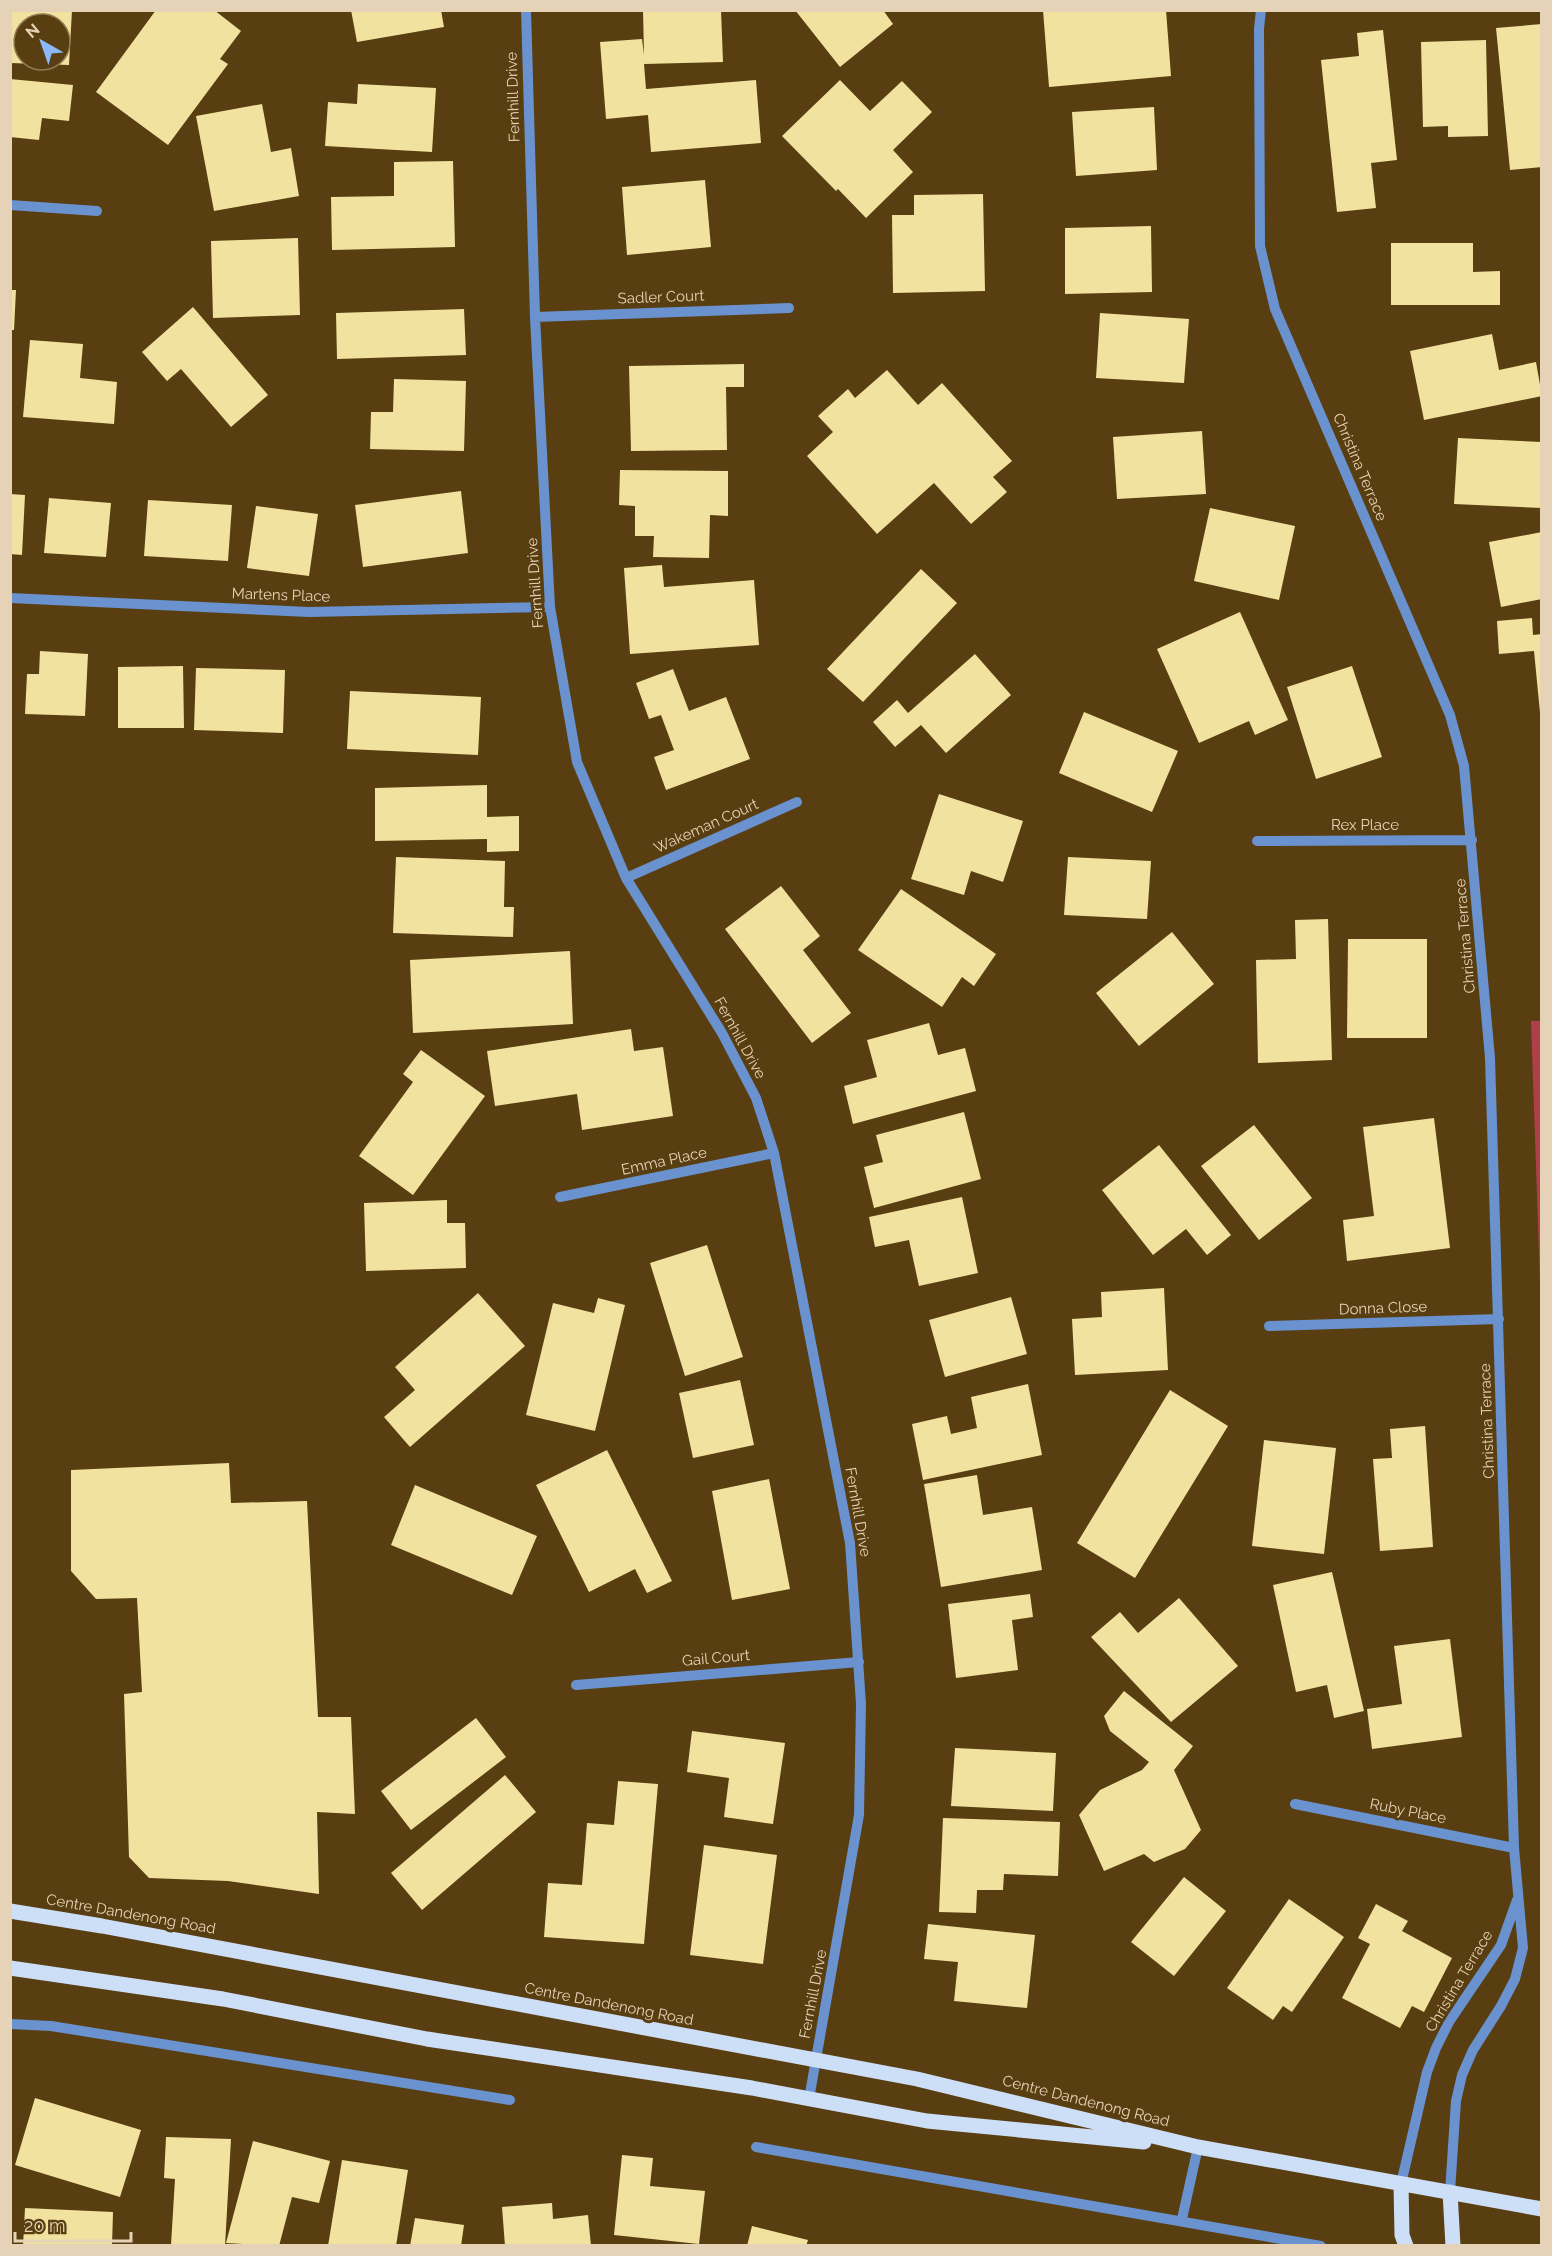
<svg xmlns="http://www.w3.org/2000/svg" width="1552" height="2256" font-family="Raleway,sans-serif">
<style>
.green{fill:#af404b}
.building{fill:#f1e39f;fill-rule:evenodd}
.lines{fill:none;stroke-linecap:round;stroke-linejoin:round}
.minor{stroke:#6992cf;stroke-width:10}
.major{stroke:#cddef7;stroke-width:15}
.labels{text-anchor:middle;dominant-baseline:central;stroke-width:6;stroke-linejoin:round;paint-order:stroke}
.street-label{font-size:15px;fill:#e6d3b7;stroke:#583e11}
</style>
<rect width="100%" height="100%" fill="#583e11"/>
<path class="green" d="M1531,1021h11l-1,289z"/>
<path class="building" d="M10,10h62l-3,55 -59,-2zM24,24h36v36h-36z
M156,10h58l27,21 -21,28 8,5 -60,81 -72,-53z
M351,10h90l3,17 -87,15z
M643,10h78l2,52 -79,2 2,25 110,-9 5,63 -110,9 -3,-37 -42,4 -6,-77 42,-3 2,16z
M795,10h88l10,14 -53,43z
M1043,10h123l5,66 -122,11z
M1542,24v143l-32,3 -14,-142z
M1383,30l14,130 -26,3 5,45 -39,4 -16,-152 38,-4 -2,-23z
M1486,40l2,96 -40,1v-11l-25,1 -2,-85z
M10,79l63,6 -4,36 -27,-3 -3,22 -29,-3z
M840,80l30,31 32,-30 30,31 -39,38 20,22 -47,46 -28,-29 -2,2 -54,-55z
M358,84l78,4 -4,64 -107,-6 3,-44 29,2z
M262,104l9,48 20,-4 8,48 -85,15 -18,-95z
M1154,107l3,63 -81,6 -4,-64z
M453,161l2,86 -123,3 -1,-53 63,-1v-34z
M705,180l6,67 -84,8 -5,-68z
M983,194l2,97 -92,2 -1,-78h22v-20z
M1151,226l1,66 -87,2v-66z
M298,238l2,77 -87,3 -2,-77z
M1391,243h82v29l27,-1v34h-109z
M10,290h6l-2,40h-4z
M193,307l75,88 -37,32 -50,-58 -14,12 -25,-29z
M464,309l2,46 -129,4 -1,-46z
M1100,313l89,6 -5,64 -88,-5z
M1492,334l7,36 37,-8 6,34 -118,24 -14,-69z
M30,340l53,4 -3,34 37,4 -3,42 -91,-7z
M744,364v23h-18l1,63 -96,1 -2,-85z
M887,370l31,35 24,-22 70,78 -19,16 14,15 -36,32 -37,-41 -57,51 -70,-78 26,-24 -15,-16 30,-27 7,9z
M394,379l72,2 -2,70 -94,-2 1,-37h22z
M1202,431l4,63 -89,5 -4,-62z
M1458,438l84,4v66l-88,-4z
M620,470l108,1v45l-18,-1 -1,43 -56,-1 1,-21h-19v-30l-16,-1z
M461,491l7,62 -105,14 -8,-62z
M10,494l15,1 -3,60 -12,-1z
M49,498l62,5 -5,54 -62,-4z
M148,500l84,5 -4,56 -84,-5z
M256,506l62,8 -9,62 -62,-8z
M1210,508l85,18 -16,74 -85,-19z
M1542,532v67l-41,8 -12,-65z
M662,565l2,22 90,-7 5,65 -129,9 -6,-86z
M921,569l36,34 -94,99 -36,-33z
M1240,612l48,108 -33,15 -6,-14 -50,22 -42,-94z
M1532,618l1,17 9,-1v99l-8,-82 -35,3 -2,-33z
M40,651l48,3 -3,62 -60,-2 2,-40h12z
M975,654l36,41 -65,58 -25,-28 -26,22 -22,-25 24,-22 11,13z
M183,666l1,62h-66v-61z
M1352,666l30,91 -66,22 -29,-92z
M196,668l89,2 -2,63 -89,-3z
M673,669l16,42 37,-14 24,62 -84,31 -12,-33 20,-7 -13,-35 -12,4 -13,-36z
M350,691l131,6 -3,58 -131,-6z
M1084,712l94,39 -26,61 -93,-39z
M487,785v32l32,-1v35l-32,1v-13l-112,2v-53z
M939,794l84,27 -20,61 -32,-11 -7,24 -53,-16z
M396,857l109,4 -1,46h10l-1,30 -120,-4z
M1068,857l83,4 -4,58 -83,-4z
M781,886l39,50 -17,14 48,63 -39,30 -87,-114z
M901,889l95,65 -22,32 -12,-9 -20,30 -84,-57z
M1328,919l4,141 -74,3 -2,-103 40,-1 -1,-39z
M1172,932l42,52 -75,62 -43,-53z
M1348,939h79v99h-80z
M570,951l3,73 -160,9 -3,-73z
M929,1023l9,32 27,-7 11,43 -123,33 -9,-38 33,-9 -10,-37z
M631,1029l3,22 29,-4 10,69 -91,14 -5,-36 -82,12 -8,-55z
M421,1050l64,46 -72,99 -54,-39 54,-74 -10,-8z
M964,1112l17,67 -107,29 -10,-41 19,-5 -7,-27z
M1434,1118l16,130 -103,13 -4,-41 31,-4 -11,-89z
M1254,1125l58,73 -53,42 -58,-74z
M1159,1145l72,90 -24,20 -21,-26 -33,26 -51,-65z
M962,1197l16,76 -59,13 -10,-46 -34,7 -6,-30z
M447,1200v23h18l1,45 -100,3 -2,-68z
M707,1245l36,112 -58,19 -35,-113z
M1164,1288l4,82 -93,5 -3,-56 30,-2 -1,-25z
M478,1293l47,53 -115,101 -26,-30 31,-27 -20,-23z
M1011,1297l16,57 -82,23 -16,-57z
M598,1298l27,7 -30,126 -69,-16 27,-112 41,10z
M740,1380l14,65 -61,13 -14,-65z
M1028,1384l14,71 -119,25 -11,-56 35,-8 4,18 26,-6 -6,-31z
M1170,1390l58,36 -93,152 -58,-35z
M1425,1426l8,121 -53,4 -7,-92 19,-1 -2,-29z
M1264,1440l72,8 -12,106 -72,-8z
M607,1450l65,131 -25,12 -12,-24 -46,23 -53,-107z
M229,1463l2,40 76,-2 11,216h33l4,97 -38,-2 2,82 -91,-13 -79,-3 -20,-21 -5,-163 18,-2 -5,-94 -41,1 -25,-28v-101z
M977,1475l6,40 49,-8 10,63 -101,17 -17,-103z
M769,1479l21,110 -58,11 -20,-109z
M415,1485l122,51 -25,59 -121,-50z
M1332,1572l32,139 -30,7 -7,-33 -31,7 -23,-107z
M1030,1594l3,23 -21,3 6,50 -62,8 -8,-74z
M1179,1598l59,68 -67,56 -80,-85 29,-25 18,21z
M1450,1639l12,98 -90,12 -5,-40 35,-5 -8,-58z
M1124,1691l69,55 -19,24 27,60 -16,19 -31,13 -10,-8 -40,17 -25,-56 21,-25 42,-20 7,-8 -39,-31 -6,-15z
M476,1718l30,39 -95,73 -30,-39z
M692,1731l93,12 -12,81 -49,-7 5,-39 -42,-6z
M955,1748l101,5 -3,58 -102,-5z
M505,1775l31,37 -114,98 -31,-37z
M618,1781l40,3 -14,160 -100,-7 4,-54 34,2 5,-62 27,2z
M943,1818l117,4 -2,54 -54,-2 -1,16h-26l-1,23 -37,-1z
M704,1845l73,10 -14,109 -73,-9z
M1184,1877l42,34 -52,65 -43,-34z
M1289,1899l55,38 -52,75 -9,-6 -10,14 -46,-32z
M1376,1904l32,17 -6,10 50,27 -28,54 -12,-6 -12,22 -58,-30 28,-54 -12,-6z
M928,1924l107,11 -8,73 -73,-7 4,-39 -34,-3z
M35,2098l106,32 -21,67 -105,-32z
M166,2137l65,2 -6,107 -54,-1 4,-66 -11,-1z
M253,2141l77,20 -11,42 -27,-6 -13,49 -53,-3z
M622,2155l31,3 -3,28 55,5 -6,53 -85,-9z
M342,2160l66,10 -12,76h-68z
M552,2203l1,16 35,-4 3,31h-86l-3,-39z
M25,2208l88,4 -1,34h-89z
M415,2218l49,7 -3,21h-51z
M752,2226l56,14 -2,6h-59z"/>
<g class="lines">
<path class="minor" d="M526,10l9,307 15,290 27,155 49,116 96,155 34,65 18,55 76,390 11,161 -2,111 -50,284
M1261,10l-2,19 1,217 15,63 175,406 14,51 26,292 24,790 9,100 -8,31 -14,27 -28,44 -11,25 -6,26 -6,91
M10,205l87,6
M535,317l254,-9
M10,598l299,14 241,-5
M1257,841l215,-1
M626,878l171,-76
M560,1197l214,-44
M1269,1326l230,-7
M576,1685l283,-23
M1295,1804l219,44
M10,2024l41,2 459,74
M756,2147l565,99
M1401,2184l26,-112 9,-24 13,-26 52,-77 16,-45
M1182,2219l16,-72"/>
<path class="major" d="M10,1911l92,15 815,153 281,68 344,62
M10,1968l213,31 204,40 325,49 175,33 217,21
M1401,2184l1,51 4,11
M1450,2192l3,54"/>
</g>
<g class="labels">
<g class="street-label">
<text transform="translate(513 97) rotate(-92)">Fernhill Drive</text>
<text transform="translate(661 297) rotate(-2)">Sadler Court</text>
<text transform="translate(1360 467) rotate(67)">Christina Terrace</text>
<text transform="translate(535 583) rotate(-94)">Fernhill Drive</text>
<text transform="translate(281 595) rotate(2)">Martens Place</text>
<text x="1365" y="825">Rex Place</text>
<text transform="translate(706 826) rotate(-24)">Wakeman Court</text>
<text transform="translate(1465 936) rotate(-95)">Christina Terrace</text>
<text transform="translate(740 1038) rotate(61)">Fernhill Drive</text>
<text transform="translate(664 1161) rotate(-12)">Emma Place</text>
<text transform="translate(1383 1308) rotate(-2)">Donna Close</text>
<text transform="translate(1487 1421) rotate(-92)">Christina Terrace</text>
<text transform="translate(858 1512) rotate(80)">Fernhill Drive</text>
<text transform="translate(716 1658) rotate(-5)">Gail Court</text>
<text transform="translate(1408 1811) rotate(11)">Ruby Place</text>
<text transform="translate(131 1914) rotate(10)">Centre Dandenong Road</text>
<text transform="translate(1459 1981) rotate(-59)">Christina Terrace</text>
<text transform="translate(813 1994) rotate(-79)">Fernhill Drive</text>
<text transform="translate(609 2004) rotate(11)">Centre Dandenong Road</text>
<text transform="translate(1086 2101) rotate(14)">Centre Dandenong Road</text>
</g>
</g>
<rect width="1552" height="2256" fill="none" stroke="#e6d3b7" stroke-width="24"/>
<g transform="translate(42 42) rotate(320)"><circle r="28" fill="#583e11" stroke="#917a53" stroke-width="1.5"/>
<path d="M0-4.5L10 22L0 15L-10 22Z" fill="#8cb9fc"/>
<text y="-9" font-size="16" font-weight="bold" text-anchor="middle" fill="#e6d3b7">N</text>
</g>
<path d="M15 2232v9h116v-9" fill="none" stroke="#e6d3b7" stroke-width="3"/>
<text x="24" y="2232" font-size="18" fill="#e6d3b7" stroke="#583e11" stroke-width="4.5" paint-order="stroke">20 m</text>
</svg>
